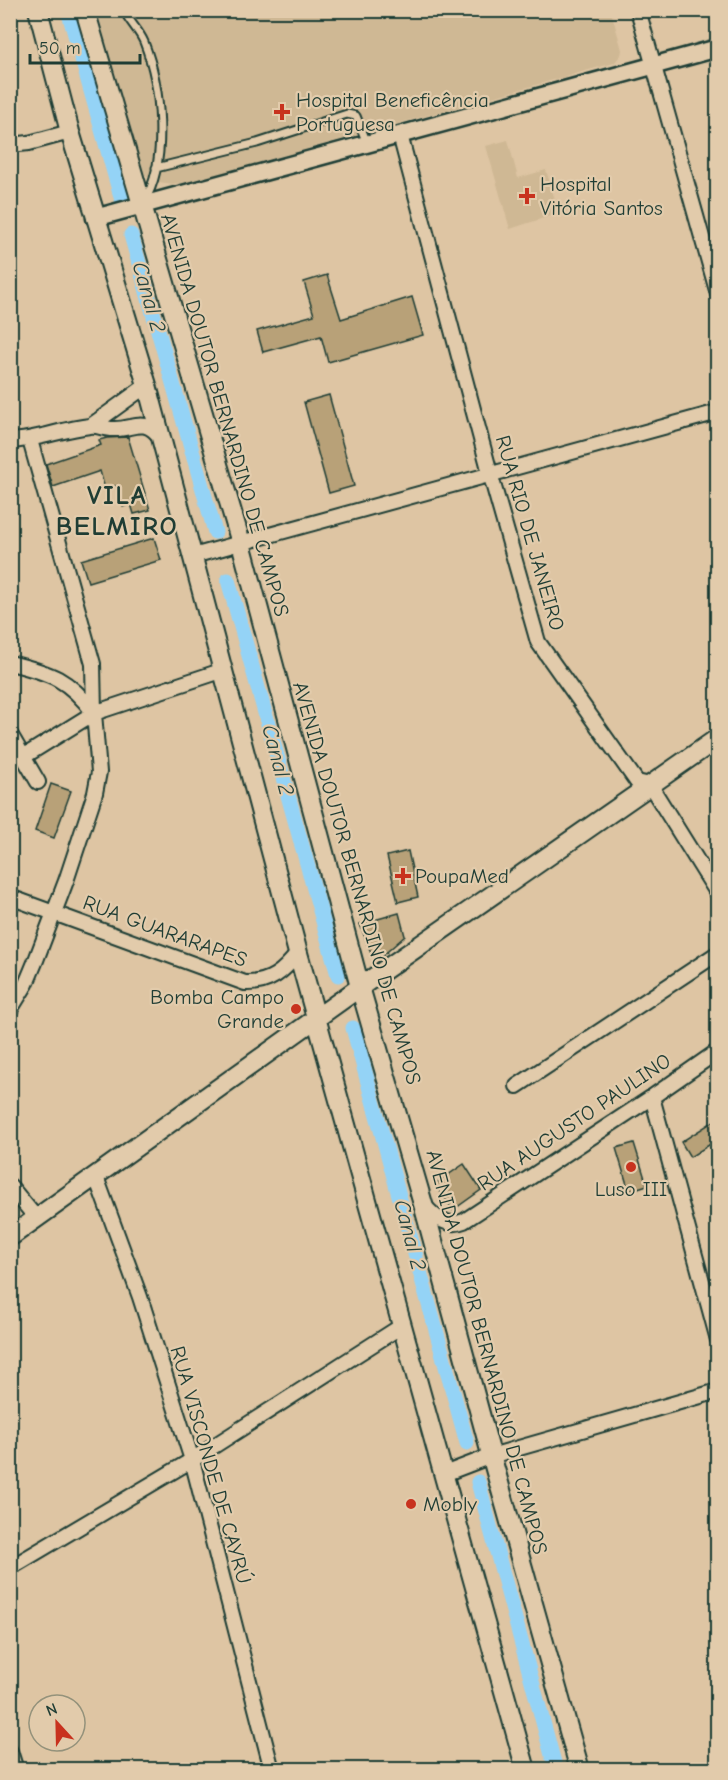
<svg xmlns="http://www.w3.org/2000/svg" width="728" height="1780" font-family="'Comic Neue',sans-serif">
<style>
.built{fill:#cfb894}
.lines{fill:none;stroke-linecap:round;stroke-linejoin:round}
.canal{stroke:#94d3f6;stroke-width:15}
.building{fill:#b8a178;stroke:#1f3d34;stroke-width:1.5}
.service-casing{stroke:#1f3d34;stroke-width:11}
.minor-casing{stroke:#1f3d34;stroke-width:18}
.tertiary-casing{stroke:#1f3d34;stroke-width:21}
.secondary-casing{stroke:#1f3d34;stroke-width:22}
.service{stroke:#e2cbab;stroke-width:7}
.minor{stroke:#e2cbab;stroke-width:14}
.tertiary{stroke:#e2cbab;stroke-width:16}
.secondary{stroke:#e2cbab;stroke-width:18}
.poi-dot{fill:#c8321e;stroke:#e2cbab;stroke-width:2}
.labels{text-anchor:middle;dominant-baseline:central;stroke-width:4.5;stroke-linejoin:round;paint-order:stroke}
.poi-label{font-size:21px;fill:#1f3d34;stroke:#e2cbab;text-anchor:start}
.street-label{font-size:21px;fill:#1f3d34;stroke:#e2cbab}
.water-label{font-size:22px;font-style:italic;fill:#25443e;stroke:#e2cbab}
.district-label{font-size:27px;font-weight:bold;letter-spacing:1.5px;fill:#1f3d34;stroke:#e2cbab}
</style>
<rect width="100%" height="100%" fill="#dec5a3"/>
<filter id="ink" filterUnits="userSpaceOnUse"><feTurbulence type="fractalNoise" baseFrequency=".0167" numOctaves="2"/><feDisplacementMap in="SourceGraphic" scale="12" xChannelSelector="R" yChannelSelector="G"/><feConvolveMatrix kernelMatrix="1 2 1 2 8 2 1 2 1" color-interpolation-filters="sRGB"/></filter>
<g filter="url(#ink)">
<path class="built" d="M94,11h517l11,39 -1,5 -7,8 -420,118 -21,3 -14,-2 -14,-7 -8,-15z
M508,140l10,38 28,-8 13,43 -49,16 -24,-83z"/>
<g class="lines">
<path class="canal" d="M68,10l53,187
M131,235l84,297
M228,580l110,395
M353,1028l114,415
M478,1482l78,288"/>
</g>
<path class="building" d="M327,275l14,44 71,-22 11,38 -95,27 -7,-26 -58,16 -6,-21 57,-16 -10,-33z
M329,395l25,91 -25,7 -25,-91z
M128,437l22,73 -16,4 -3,-10 -8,3 -7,-21 -11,3 -5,-18 -47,16 -7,-23 55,-19 -2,-5 8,-2z
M154,538l7,22 -73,22 -7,-22z
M51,784l20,7 -17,47 -19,-7z
M408,851l10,46 -20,5 -11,-46z
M399,913l6,23 -25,22 -8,-2 -12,-32z
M717,1119v21l-27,17 -9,-15z
M634,1143l13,42 -18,6 -13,-43z
M464,1164l17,26 -28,20 -18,-26z"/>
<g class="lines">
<g class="service-casing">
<path id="service" d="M124,10c5,12 15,20 20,32 17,43 25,118 0,160
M156,168l101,-25 90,-29 9,2 11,27"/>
</g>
<g class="minor-casing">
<path id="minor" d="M638,10l80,284
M400,135l90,338 48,169 99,140 13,3 68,109
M10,145l19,-2 41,-11
M92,425l55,-40
M10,441c28,-1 52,-12 80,-15 7,-1 15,3 23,3 21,1 30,-13 47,8
M193,556l525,-144
M10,663c41,10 59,16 84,50l130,-43
M10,734l28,48
M23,757l71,-44
M10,897l235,86c25,1 39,-12 53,-30
M10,1010l16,-26 10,-24 30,-79 29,-88 4,-21 -5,-59 -1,-49 -63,-224
M517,1086l201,-133
M652,1097l66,243
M96,1177l44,120 52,163 80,310
M10,1186l27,33
M424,1205c10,12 23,23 40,16l188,-124 66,-46
M444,1474l47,-18 227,-65
M10,1568l182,-108 211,-135
M10,1751l6,19"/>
</g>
<g class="tertiary-casing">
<path id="tertiary" d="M95,218l623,-170"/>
</g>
<g class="secondary-casing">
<path id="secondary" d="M38,10l32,122 77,253 151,568 228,817
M85,10l156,533 119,444 63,217 72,265 85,301
M10,1237l350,-250 358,-249"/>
</g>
<use href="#service" class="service"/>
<use href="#minor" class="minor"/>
<use href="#tertiary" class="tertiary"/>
<use href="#secondary" class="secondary"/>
</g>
</g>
<g class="poi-dot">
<path d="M279 103h6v6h6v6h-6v6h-6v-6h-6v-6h6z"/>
<path d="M524 187h6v6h6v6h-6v6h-6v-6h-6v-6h6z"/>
<path d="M400 867h6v6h6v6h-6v6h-6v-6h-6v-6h6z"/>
<circle cx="296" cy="1009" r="6"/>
<circle cx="631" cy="1167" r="6"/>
<circle cx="411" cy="1504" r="6"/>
</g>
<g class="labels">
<g class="poi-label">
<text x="296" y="100">Hospital Beneficência<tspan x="296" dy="24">Portuguesa</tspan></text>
<text x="540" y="184">Hospital<tspan x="540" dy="24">Vitória Santos</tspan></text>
<text x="415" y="876">PoupaMed</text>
<text x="284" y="997" text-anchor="end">Bomba Campo<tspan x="284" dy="24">Grande</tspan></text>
<text x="631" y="1189" text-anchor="middle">Luso III</text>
<text x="423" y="1504">Mobly</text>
</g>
<g class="street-label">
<text transform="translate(225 415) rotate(74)">AVENIDA DOUTOR BERNARDINO DE CAMPOS</text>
<text transform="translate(530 533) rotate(74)">RUA RIO DE JANEIRO</text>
<text transform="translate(357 883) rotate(74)">AVENIDA DOUTOR BERNARDINO DE CAMPOS</text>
<text transform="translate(165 931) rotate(20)">RUA GUARARAPES</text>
<text transform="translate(574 1122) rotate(-34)">RUA AUGUSTO PAULINO</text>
<text transform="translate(487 1352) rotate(75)">AVENIDA DOUTOR BERNARDINO DE CAMPOS</text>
<text transform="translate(211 1465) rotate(74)">RUA VISCONDE DE CAYRÚ</text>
</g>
<g class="water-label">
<text transform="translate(149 297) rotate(74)">Canal 2</text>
<text transform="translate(278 760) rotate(75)">Canal 2</text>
<text transform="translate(410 1235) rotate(75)">Canal 2</text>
</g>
<g class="district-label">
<text x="117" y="495">VILA<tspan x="117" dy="31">BELMIRO</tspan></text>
</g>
</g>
<rect width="728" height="1780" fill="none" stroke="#e2cbab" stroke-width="36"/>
<rect x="18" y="18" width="692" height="1744" fill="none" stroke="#1f3d34" stroke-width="2" filter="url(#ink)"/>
<g transform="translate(57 1723) rotate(338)"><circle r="28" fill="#e2cbab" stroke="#94927b" stroke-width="1.5"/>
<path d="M0-4.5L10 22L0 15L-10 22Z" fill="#c8321e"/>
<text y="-9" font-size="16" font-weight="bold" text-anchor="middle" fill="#1f3d34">N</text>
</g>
<path d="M30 54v9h110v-9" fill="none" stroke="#1f3d34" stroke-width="3"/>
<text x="39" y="54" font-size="18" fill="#1f3d34" stroke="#e2cbab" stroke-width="4.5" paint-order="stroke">50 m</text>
</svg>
